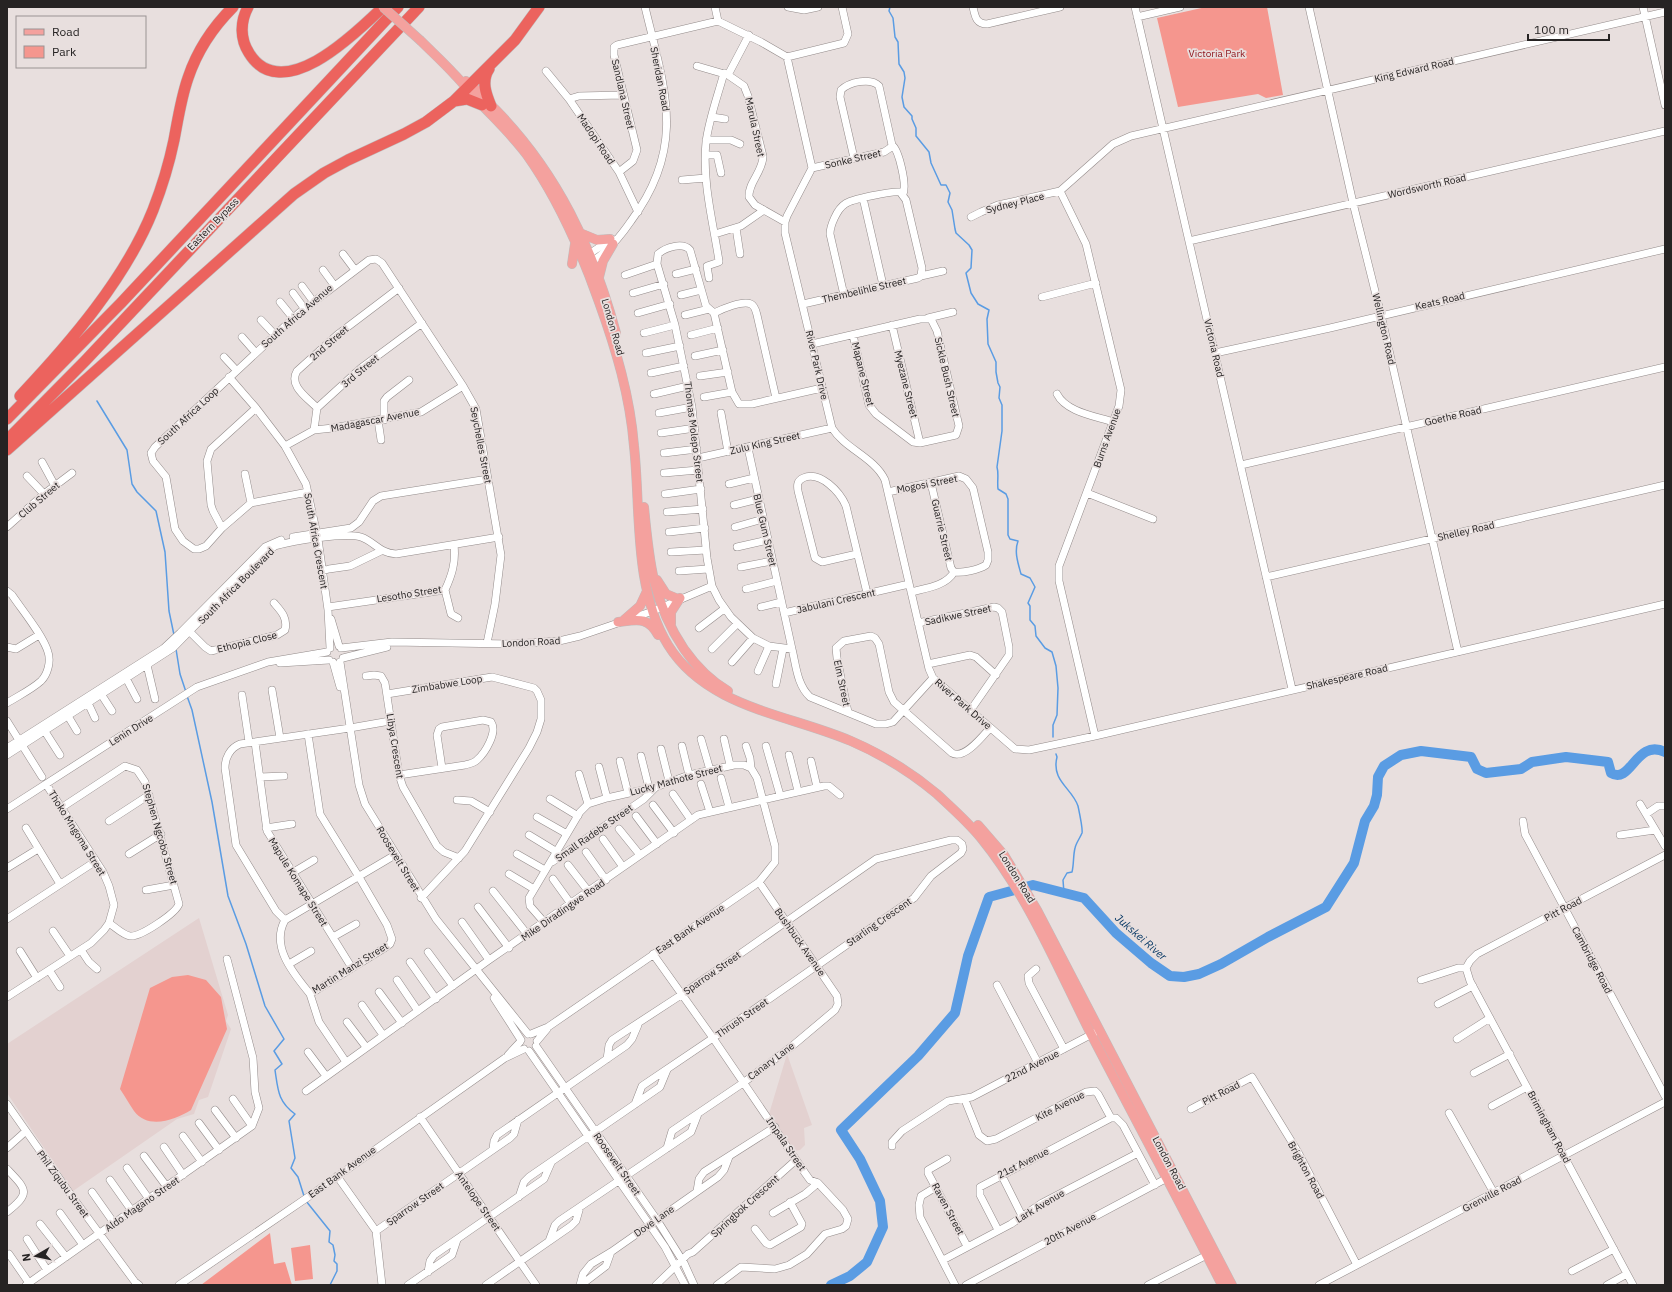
<svg xmlns="http://www.w3.org/2000/svg" width="1672" height="1292" font-family="'IBM Plex Sans',sans-serif">
<style>
.built{fill:#e3d1d0}
.green{fill:#f5968e}
.lines{fill:none;stroke-linecap:round;stroke-linejoin:round}
.stream{stroke:#5a9ce3;stroke-width:1.5}
.river{stroke:#5a9ce3;stroke-width:10}
.minor-casing{stroke:#938b8a;stroke-width:8}
.major-casing{stroke:#bebdbd;stroke-width:10}
.highway-casing{stroke:#bebdbd;stroke-width:12}
.minor{stroke:#fff;stroke-width:7}
.major{stroke:#f4a19e;stroke-width:9}
.highway{stroke:#ec635e;stroke-width:11}
.major-bridge-casing{stroke:#bebdbd;stroke-width:10;stroke-linecap:butt}
.major-bridge{stroke:#f4a19e;stroke-width:9}
.labels{text-anchor:middle;dominant-baseline:central;stroke-width:3.5;stroke-linejoin:round;paint-order:stroke}
.park-label{font-size:10px;fill:#8e141c;stroke:#e8dfde}
.street-label{font-size:10px;fill:#262323;stroke:#e8dfde}
.water-label{font-size:11px;font-style:italic;fill:#053764;stroke:#e8dfde}
</style>
<rect width="100%" height="100%" fill="#e8dfde"/>
<path class="built" d="M199,918l29,97 -2,6 5,8 -23,68 -9,3 -5,14 -17,5 -104,72 -66,-98v-49z
M787,1054l25,71 -8,3 1,17 -5,5 -5,1 -26,-37z"/>
<path class="green" d="M1206,7h61l16,88 -17,3 -8,-4 -80,13 -21,-89z
M188,975l18,5 15,17 6,32 -36,81c-16,10 -43,20 -57,1 -5,-7 -9,-15 -14,-22l30,-101 22,-11z
M270,1233l4,31 11,-2 7,23h-91z
M310,1245l3,34 -18,2 -4,-33z"/>
<g class="lines">
<path class="stream" d="M890,7l-1,4 4,7 2,19 3,5 1,22 5,8 1,6 -3,19 2,10 8,9v3l4,9v8l13,16 2,11 10,22h5l4,8 -2,9 4,8 3,19 1,4 13,12 3,5 -1,18 -5,5 5,20 7,11 11,6 -2,9 1,25 8,18v10l2,11 2,4 -1,11 3,7v26l-5,36c2,7 0,14 1,22l8,5 2,5v36l2,4 8,2c-4,11 0,22 3,33l9,4 5,9 -7,16 2,3v14l5,6 1,10 9,12 7,4 4,14 2,22 -1,27 -4,10v12
M97,401l30,49 5,34 5,8 19,19 9,41 4,59 5,24
M176,649l4,25 6,18
M187,696l5,14 20,92 16,94 18,48 19,62 19,33 -10,12 8,13 -7,6c3,20 3,32 20,44l-6,7 6,37 -4,10 7,9 6,19
M1056,754l1,3c-6,24 15,31 21,49 1,5 5,23 4,27 -2,5 -6,10 -7,15 -2,8 -1,16 -3,24l-5,1 -4,7 1,13
M306,1201l24,30 -1,11 4,3 2,10 -1,6 3,3v7l-7,14"/>
<path class="river" d="M831,1285l19,-9 17,-14 16,-35 -3,-26 -20,-42 -19,-29 77,-74 37,-43 13,-57 21,-59 44,-12 51,13 32,35 35,30 19,13 14,1 15,-3 22,-10 47,-27 58,-30 28,-44 11,-42 9,-15 3,-11 1,-18 6,-11 17,-11 20,-4 50,6 6,12 9,4 35,-4 11,-7 34,-5 42,5 3,11c20,12 25,-35 54,-21"/>
<g class="minor-casing">
<path id="minor" d="M715,7l3,14
M788,7l16,3 14,-3
M973,7c2,9 3,17 14,17l73,-17
M1135,7l157,682
M1309,7l44,196 28,112 77,337
M1643,7l22,98
M1137,17l43,-10
M787,57l57,-14 4,-9 -6,-27
M697,66l31,9 16,11 4,10 15,60c0,16 -15,26 -14,41l6,8 30,17
M546,71l23,28 50,73 19,40
M728,75l21,-40
M569,99l10,-3 43,-1
M712,117l13,2
M706,140h25l9,4
M892,145c7,5 15,40 11,49
M706,155h11l4,18
M854,158l-14,-61 1,-7c8,-8 30,-13 38,-4l13,59
M812,168l72,-16 6,-4 2,-3
M619,172l14,-11 4,-11 -23,-95v-8l3,-2 101,-24 43,21 26,15 25,111 -25,48 -2,6v11l47,195c13,21 42,29 53,52l44,189 4,9 82,71 14,1 66,-14 570,-132
M682,180l24,-2
M1060,191l26,53 35,146 -2,16 -60,160v15l36,155
M863,198l20,87
M971,217l10,-5 17,-7 62,-14 53,-47 18,-8 534,-124
M736,228l4,26
M715,234l26,-8 23,-16
M1189,241l476,-110
M343,254l12,16
M586,256l26,-17
M588,263c18,-8 32,-26 43,-42 56,-75 34,-131 14,-214
M323,270l11,15
M676,274l20,-5
M625,275l32,-11
M921,276l22,-5
M709,278l-2,-12 12,-4v-1c-6,-39 -17,-80 -13,-119 3,-23 12,-47 18,-69
M302,286l11,15
M293,293l11,15
M633,293l31,-9
M681,295l20,-5
M1042,297l54,-14
M280,302l13,16
M803,304l115,-26 3,-2 1,-8 -16,-68 -6,-8c-8,-1 -49,7 -55,12 -8,5 -15,22 -15,30l14,61
M638,313l32,-9
M714,313l-8,-7 -16,-56c-7,-8 -24,-3 -32,4l-1,10 18,61 17,82 15,151 5,28 7,14 12,17 22,21 16,8 23,3
M685,315l24,-6
M928,318l25,-6
M261,320l14,15
M892,325l28,118
M644,333l31,-8
M691,335l27,-7
M242,337l14,16
M812,344l108,-25h11l6,12 22,95 -3,9 -36,8 -7,-1 -37,-28 -7,-9 -16,-70
M646,353l34,-7
M1215,353l115,-25 335,-79
M695,356l28,-6
M224,357l12,13
M651,373l33,-7
M700,376l28,-4
M229,377l27,31 29,38 21,38 12,55 10,71 2,38
M654,394l34,-8
M1057,394c9,18 38,22 56,28
M704,397l28,-5
M776,398l-19,-83c-1,-4 -2,-9 -6,-11 -8,-4 -29,5 -37,9l18,79 7,12h13l70,-16
M317,408c-9,-10 -29,-22 -20,-37l40,-36 62,-47
M659,413l33,-6
M721,413l7,39
M378,420l3,20
M384,420v-19l3,-4 22,-17
M314,430l3,-22 44,-40 61,-45
M661,433l34,-5
M285,446l29,-16 19,-2 88,-16 42,-26
M748,448l44,201c4,16 5,36 18,48l66,27h10l7,-2 40,-44
M664,453l33,-4
M698,458l134,-30
M42,462l13,24
M1241,465l424,-98
M664,473l34,-3
M245,474l6,29
M27,476l17,18
M729,484l25,-6
M308,492l-57,11 -29,25 -16,18 -7,3h-5l-11,-8 -8,-12 -9,-52 -13,-16 -2,-8 4,-6 144,-134 70,-53 7,-1 6,4 81,123 13,23 25,146 -6,49 -8,39
M888,492l71,-16 7,3 7,9 15,64v8l-2,5c-8,5 -23,8 -32,7l-3,-4 -20,-85
M1087,493l66,26
M665,494l36,-5
M734,505l24,-6
M667,512l36,-3
M7,527l37,-33 28,-21
M735,527l28,-8
M222,528l-9,-17 -2,-6 -4,-44 4,-12 45,-41
M669,532l36,-4
M293,537l58,-9 8,-6 14,-21 8,-5 107,-17
M737,547l31,-7
M671,552l35,-2
M857,554l-35,8 -7,-4 -17,-67c-1,-6 -1,-10 5,-13 17,-8 37,14 43,28l21,87
M741,567l31,-6
M322,571l7,-2 21,-3 31,-15
M679,571l29,-2
M1266,577l399,-92
M746,589l31,-8
M445,590c7,-15 11,-28 9,-45
M445,590l6,24 7,4
M7,591l5,4c10,15 31,40 36,57 3,9 0,22 -7,29 -10,9 -23,15 -34,22
M911,592c15,-4 35,-6 43,-20
M328,607l117,-17
M761,607l20,-5
M784,613l125,-29
M331,619l8,27
M918,623l76,-16 4,1 4,4 7,35v8l-39,56
M699,628l25,-19
M187,629l18,18 6,4 66,-16 8,-5c3,-12 -4,-19 -11,-27
M7,647l9,2 23,-14
M341,648l51,-6 119,2 48,-3 21,-5 73,-25 59,-25
M712,649l25,-25
M343,658l44,-11
M333,662l7,25
M340,662l19,123 6,19 71,115 92,115
M732,662l21,-24
M280,663l49,-3
M928,664l42,-9 6,2 20,18
M147,665l8,34
M758,671l11,-25
M366,676l8,-1 7,1 4,7 14,92 4,12 34,59 7,6 15,6
M126,678l11,21
M776,684l7,-35
M272,690l8,48
M101,694l11,17
M387,694l105,-17 42,11 3,3 4,9v19l-4,13 -8,16 -64,103 -44,47
M242,695l7,47
M88,703l7,15
M848,712l-11,-54 -1,-10 8,-7 27,-5 4,2 4,6 10,48 5,10 58,51c12,7 30,-16 38,-25
M68,716l9,15
M7,721l35,56
M44,730l16,25
M308,734l12,80 39,63 28,48 5,14 -2,5 -4,3 -76,47c-16,-20 -40,-47 -25,-74l-9,-9 -40,-66 -11,-77c0,-10 5,-20 15,-24l110,-16 40,-7
M701,739l9,31
M724,739l6,26
M255,742l12,89 85,137
M682,746l7,29
M746,746l4,12 1,10
M766,746l14,49
M7,748l157,-100 16,-15 85,-86 16,-7
M661,749l8,32
M7,755l166,-107 96,-98 6,-4c17,-5 70,-14 86,-9 14,5 18,16 35,17l103,-17
M789,755l9,36
M641,756l8,32
M620,761l8,32
M811,761l6,26
M599,767l8,31
M579,774l9,30
M399,775l66,-10c4,-1 9,-2 12,-5 8,-7 21,-28 14,-38l-8,-2 -41,7 -3,2 -2,6 5,33
M260,777l24,-1
M721,778l8,29
M701,784l9,28
M673,794l18,26
M550,799l28,17
M457,800l14,1 19,11
M1640,804l25,42
M653,805l21,28
M61,808l64,-42 12,4 8,12 34,122c-3,9 -38,33 -49,32 -7,-1 -15,-9 -21,-13
M7,809l190,-122 71,-25 59,-10
M1646,814l12,-8h7
M636,816l21,28
M537,817l30,17
M109,821l40,-26
M1523,821l2,13 140,262
M26,828l34,56
M266,828l26,-4
M619,829l21,26
M529,835l28,17
M1620,835l35,-5
M603,839l20,28
M586,852l20,28
M129,854l32,-20
M517,854l28,16
M552,862l92,-63 12,-12
M568,865l21,27
M7,868l31,-19
M292,873l22,-13
M509,874l25,15
M553,879l18,25
M146,890l28,-5
M493,891l34,43
M478,907l31,41
M7,919l89,-58
M285,920l110,-65
M462,922l27,38
M53,931l17,25
M333,937l23,-13
M81,950l8,12 8,7
M20,951l17,27
M428,952l25,34
M653,954l60,84 92,135 5,7 8,3 25,27 5,9 -2,7 -4,3 -17,5 -18,20 -18,11 -14,4 -34,-2 -24,18
M410,962l26,37
M289,964l22,-13
M1036,969l-8,7 1,7 35,66
M49,970l11,17
M397,980l21,31
M1421,980l37,-12h8
M997,985l41,78
M379,992l23,31
M310,994l9,28 27,40
M7,997l84,-54 13,-13 5,-7 5,-18 -5,-19 -6,-14 -57,-88
M494,998l27,42
M1438,1004l35,-18
M362,1005l21,30
M347,1022l19,25
M531,1034l17,-7 211,-145 16,-20v-16l-18,-68 -6,-10 -7,-3h-10l-45,10 -33,12 -49,11 -19,6 -8,8 -51,86 1,8 14,16
M1457,1039l33,-21
M537,1041l10,-12
M536,1046l121,174 27,43 10,22
M529,1051l136,196 20,38
M308,1052l18,24
M508,1055l12,-13
M607,1059l2,-14 3,-5 69,-45 195,-136 75,-19h6l5,4 1,5 -2,4 -30,23 -17,22 -201,140 -71,48 -7,18
M1474,1073l36,-19
M306,1091l183,-131 209,-145 126,-29h5l11,9
M233,1099l19,27
M965,1100l14,35 8,6 9,-2 90,-47 9,-1 3,3 13,24h5l7,7 32,60
M7,1104l64,91 64,87 4,3
M1492,1106l35,-19
M1191,1109l61,-32 46,75 59,113
M215,1110l21,28
M1449,1113l45,80
M420,1117l116,168
M199,1123l20,27
M183,1136l19,26
M892,1146v-4l10,-11 46,-30 24,-4 124,-65
M164,1147l19,28
M7,1148l19,-17
M667,1148l5,-17 71,-48 48,-36 44,-37 3,-6 -1,-8 -78,-114
M493,1149l1,-8 3,-6 130,-90 5,-6 6,-14
M144,1156l23,31
M947,1159l-19,11v3l39,73
M127,1168l22,31
M7,1169c20,21 24,24 0,43
M1001,1174l21,42
M337,1176l39,55 6,54
M110,1180l22,31
M936,1187l-15,9 -2,9 1,12 35,68
M697,1191l2,-12 5,-7 71,-45
M92,1192l22,31
M519,1197l5,-15 5,-5 131,-90 7,-17
M60,1213l23,32
M773,1213l32,-19 13,-11
M40,1224l26,33
M755,1229l11,14 4,2 31,-18 1,-3 -12,-22
M998,1230l-18,-35v-8l131,-69
M376,1231l134,-93 4,-4 4,-14
M27,1239l20,31
M549,1241l6,-16 4,-4 132,-89 7,-18
M9,1254l20,29
M943,1260l68,-36 31,-21 96,-50
M1572,1271l42,-22
M428,1272l2,-11 4,-6 110,-76 7,-16
M26,1285l226,-159 7,-18 -4,-16 -2,-34 -26,-99
M179,1285l132,-90 194,-137 19,-9
M408,1285l44,-30 5,-15
M486,1285l85,-59 5,-5 4,-14
M580,1285l3,-11 8,-10 20,-12 107,-75 6,-7 5,-13
M581,1285l25,-19 5,-14
M656,1285l32,-31 5,-2 103,-92
M966,1285l205,-109
M1148,1285l59,-30
M1319,1285l346,-183
M1607,1285l20,-11
M1633,1285l-163,-304 -4,-13 4,-7 7,-7 188,-99"/>
</g>
<g class="major-casing">
<path id="major" d="M421,41c11,11 23,22 33,33 9,9 17,20 26,29 16,17 33,33 47,52 32,45 54,96 72,147 17,47 31,94 35,144 7,64 -1,142 34,199 39,63 120,69 183,96 30,13 61,32 86,53 15,14 31,28 44,44 48,59 77,131 111,198 43,83 88,166 130,249
M466,81c11,8 20,19 29,28 62,63 98,139 121,224
M580,233l17,7 13,-1
M572,264l3,-20
M599,277l4,-16 10,-17
M644,507c5,54 9,96 40,142 12,17 27,32 44,42
M657,580l9,14 12,5
M624,620l16,-14 7,-15
M618,622c19,-2 30,-6 40,13
M671,624v-12l9,-14
M978,825l26,30 33,55 195,375"/>
</g>
<g class="highway-casing">
<path id="highway" d="M248,7c-8,15 -8,32 1,46 33,54 108,-21 134,-46
M489,69c-8,12 -3,25 2,37
M454,101l13,-2 15,6
M20,396c50,-53 106,-118 133,-186 9,-23 16,-46 21,-70 4,-21 7,-42 14,-62 9,-27 25,-51 45,-71
M7,419l114,-116 277,-296
M7,440l78,-79 334,-354
M7,450l287,-256 30,-21 24,-13 56,-26 22,-12 28,-21 61,-61 24,-33"/>
</g>
<use href="#minor" class="minor"/>
<use href="#major" class="major"/>
<use href="#highway" class="highway"/>
<g class="major-bridge-casing">
<path id="major-bridge" d="M383,7l38,34"/>
</g>
<use href="#major-bridge" class="major-bridge"/>
</g>
<g class="labels">
<g class="park-label">
<text x="1217" y="53">Victoria Park</text>
</g>
<g class="street-label">
<text transform="translate(1414 70) rotate(-13)">King Edward Road</text>
<text transform="translate(660 79) rotate(79)">Sheridan Road</text>
<text transform="translate(623 94) rotate(77)">Sandlana Street</text>
<text transform="translate(755 127) rotate(78)">Marula Street</text>
<text transform="translate(596 139) rotate(56)">Madopi Road</text>
<text transform="translate(853 159) rotate(-13)">Sonke Street</text>
<text transform="translate(1427 186) rotate(-13)">Wordsworth Road</text>
<text transform="translate(1015 203) rotate(-14)">Sydney Place</text>
<text transform="translate(213 224) rotate(-46)">Eastern Bypass</text>
<text transform="translate(864 290) rotate(-13)">Thembelihle Street</text>
<text transform="translate(1440 301) rotate(-13)">Keats Road</text>
<text transform="translate(297 316) rotate(-41)">South Africa Avenue</text>
<text transform="translate(613 327) rotate(74)">London Road</text>
<text transform="translate(1384 329) rotate(77)">Wellington Road</text>
<text transform="translate(329 343) rotate(-41)">2nd Street</text>
<text transform="translate(1214 348) rotate(77)">Victoria Road</text>
<text transform="translate(817 365) rotate(77)">River Park Drive</text>
<text transform="translate(360 371) rotate(-40)">3rd Street</text>
<text transform="translate(863 374) rotate(76)">Mapane Street</text>
<text transform="translate(947 377) rotate(77)">Sickle Bush Street</text>
<text transform="translate(906 384) rotate(76)">Myezane Street</text>
<text transform="translate(188 416) rotate(-43)">South Africa Loop</text>
<text transform="translate(1453 416) rotate(-13)">Goethe Road</text>
<text transform="translate(375 420) rotate(-11)">Madagascar Avenue</text>
<text transform="translate(694 432) rotate(83)">Thomas Molepo Street</text>
<text transform="translate(1107 438) rotate(-70)">Burns Avenue</text>
<text transform="translate(765 443) rotate(-13)">Zulu King Street</text>
<text transform="translate(481 445) rotate(79)">Seychelles Street</text>
<text transform="translate(927 484) rotate(-11)">Mogosi Street</text>
<text transform="translate(39 500) rotate(-40)">Club Street</text>
<text transform="translate(765 530) rotate(77)">Blue Gum Street</text>
<text transform="translate(942 530) rotate(77)">Guarrie Street</text>
<text transform="translate(1466 531) rotate(-13)">Shelley Road</text>
<text transform="translate(316 541) rotate(80)">South Africa Crescent</text>
<text transform="translate(236 586) rotate(-45)">South Africa Boulevard</text>
<text transform="translate(409 594) rotate(-9)">Lesotho Street</text>
<text transform="translate(836 601) rotate(-13)">Jabulani Crescent</text>
<text transform="translate(958 615) rotate(-12)">Sadikwe Street</text>
<text transform="translate(247 642) rotate(-14)">Ethopia Close</text>
<text transform="translate(531 642) rotate(-3)">London Road</text>
<text transform="translate(1347 677) rotate(-13)">Shakespeare Road</text>
<text transform="translate(842 683) rotate(78)">Elm Street</text>
<text transform="translate(447 684) rotate(-9)">Zimbabwe Loop</text>
<text transform="translate(963 704) rotate(41)">River Park Drive</text>
<text transform="translate(131 730) rotate(-32)">Lenin Drive</text>
<text transform="translate(395 746) rotate(81)">Libya Crescent</text>
<text transform="translate(676 780) rotate(-15)">Lucky Mathote Street</text>
<text transform="translate(77 833) rotate(58)">Thoko Mngoma Street</text>
<text transform="translate(594 833) rotate(-35)">Small Radebe Street</text>
<text transform="translate(160 834) rotate(74)">Stephen Ngcobo Street</text>
<text transform="translate(398 859) rotate(59)">Roosevelt Street</text>
<text transform="translate(1017 877) rotate(58)">London Road</text>
<text transform="translate(298 882) rotate(58)">Mapule Komape Street</text>
<text transform="translate(1563 909) rotate(-28)">Pitt Road</text>
<text transform="translate(563 910) rotate(-35)">Mike Diradingwe Road</text>
<text transform="translate(879 922) rotate(-35)">Starling Crescent</text>
<text transform="translate(690 929) rotate(-34)">East Bank Avenue</text>
<text transform="translate(800 942) rotate(55)">Bushbuck Avenue</text>
<text transform="translate(1592 960) rotate(62)">Cambridge Road</text>
<text transform="translate(350 968) rotate(-32)">Martin Manzi Street</text>
<text transform="translate(712 973) rotate(-35)">Sparrow Street</text>
<text transform="translate(742 1018) rotate(-35)">Thrush Street</text>
<text transform="translate(771 1061) rotate(-37)">Canary Lane</text>
<text transform="translate(1032 1066) rotate(-27)">22nd Avenue</text>
<text transform="translate(1221 1093) rotate(-27)">Pitt Road</text>
<text transform="translate(1060 1106) rotate(-27)">Kite Avenue</text>
<text transform="translate(1549 1127) rotate(62)">Brimingham Road</text>
<text transform="translate(786 1144) rotate(56)">Impala Street</text>
<text transform="translate(1023 1163) rotate(-27)">21st Avenue</text>
<text transform="translate(1169 1163) rotate(62)">London Road</text>
<text transform="translate(617 1164) rotate(55)">Roosevelt Street</text>
<text transform="translate(1306 1170) rotate(61)">Brighton Road</text>
<text transform="translate(342 1172) rotate(-36)">East Bank Avenue</text>
<text transform="translate(63 1184) rotate(54)">Phil Ziqubu Street</text>
<text transform="translate(1492 1194) rotate(-28)">Grenville Road</text>
<text transform="translate(478 1201) rotate(55)">Antelope Street</text>
<text transform="translate(142 1204) rotate(-35)">Aldo Magano Street</text>
<text transform="translate(415 1204) rotate(-35)">Sparrow Street</text>
<text transform="translate(745 1206) rotate(-42)">Springbok Crescent</text>
<text transform="translate(1040 1206) rotate(-31)">Lark Avenue</text>
<text transform="translate(948 1209) rotate(62)">Raven Street</text>
<text transform="translate(654 1221) rotate(-35)">Dove Lane</text>
<text transform="translate(1070 1229) rotate(-28)">20th Avenue</text>
</g>
<g class="water-label">
<text transform="translate(1141 937) rotate(41)">Jukskei River</text>
</g>
</g>
<rect width="1672" height="1292" fill="none" stroke="#262323" stroke-width="16"/>
<rect x="16" y="16" width="130" height="52" fill="#e8dfde" stroke="#9a9493"/>
<rect x="24" y="29" width="20" height="6" fill="#f4a19e" stroke="#9a9493"/>
<text x="52" y="36" font-size="12" fill="#262323">Road</text>
<rect x="24" y="46" width="20" height="12" fill="#f5968e" stroke="#9a9493"/>
<text x="52" y="56" font-size="12" fill="#262323">Park</text>
<g transform="translate(36 1256) rotate(261)" stroke="#e8dfde" stroke-width="3" paint-order="stroke">
<path d="M0-3L7 15L0 10L-7 15Z" fill="#262323"/>
<text y="-6" font-size="11" font-weight="bold" text-anchor="middle" fill="#262323">N</text>
</g>
<path d="M1528 34v6h81v-6" fill="none" stroke="#262323" stroke-width="2"/>
<text x="1534" y="34" font-size="12" fill="#262323" stroke="#e8dfde" stroke-width="3" paint-order="stroke">100 m</text>
</svg>
